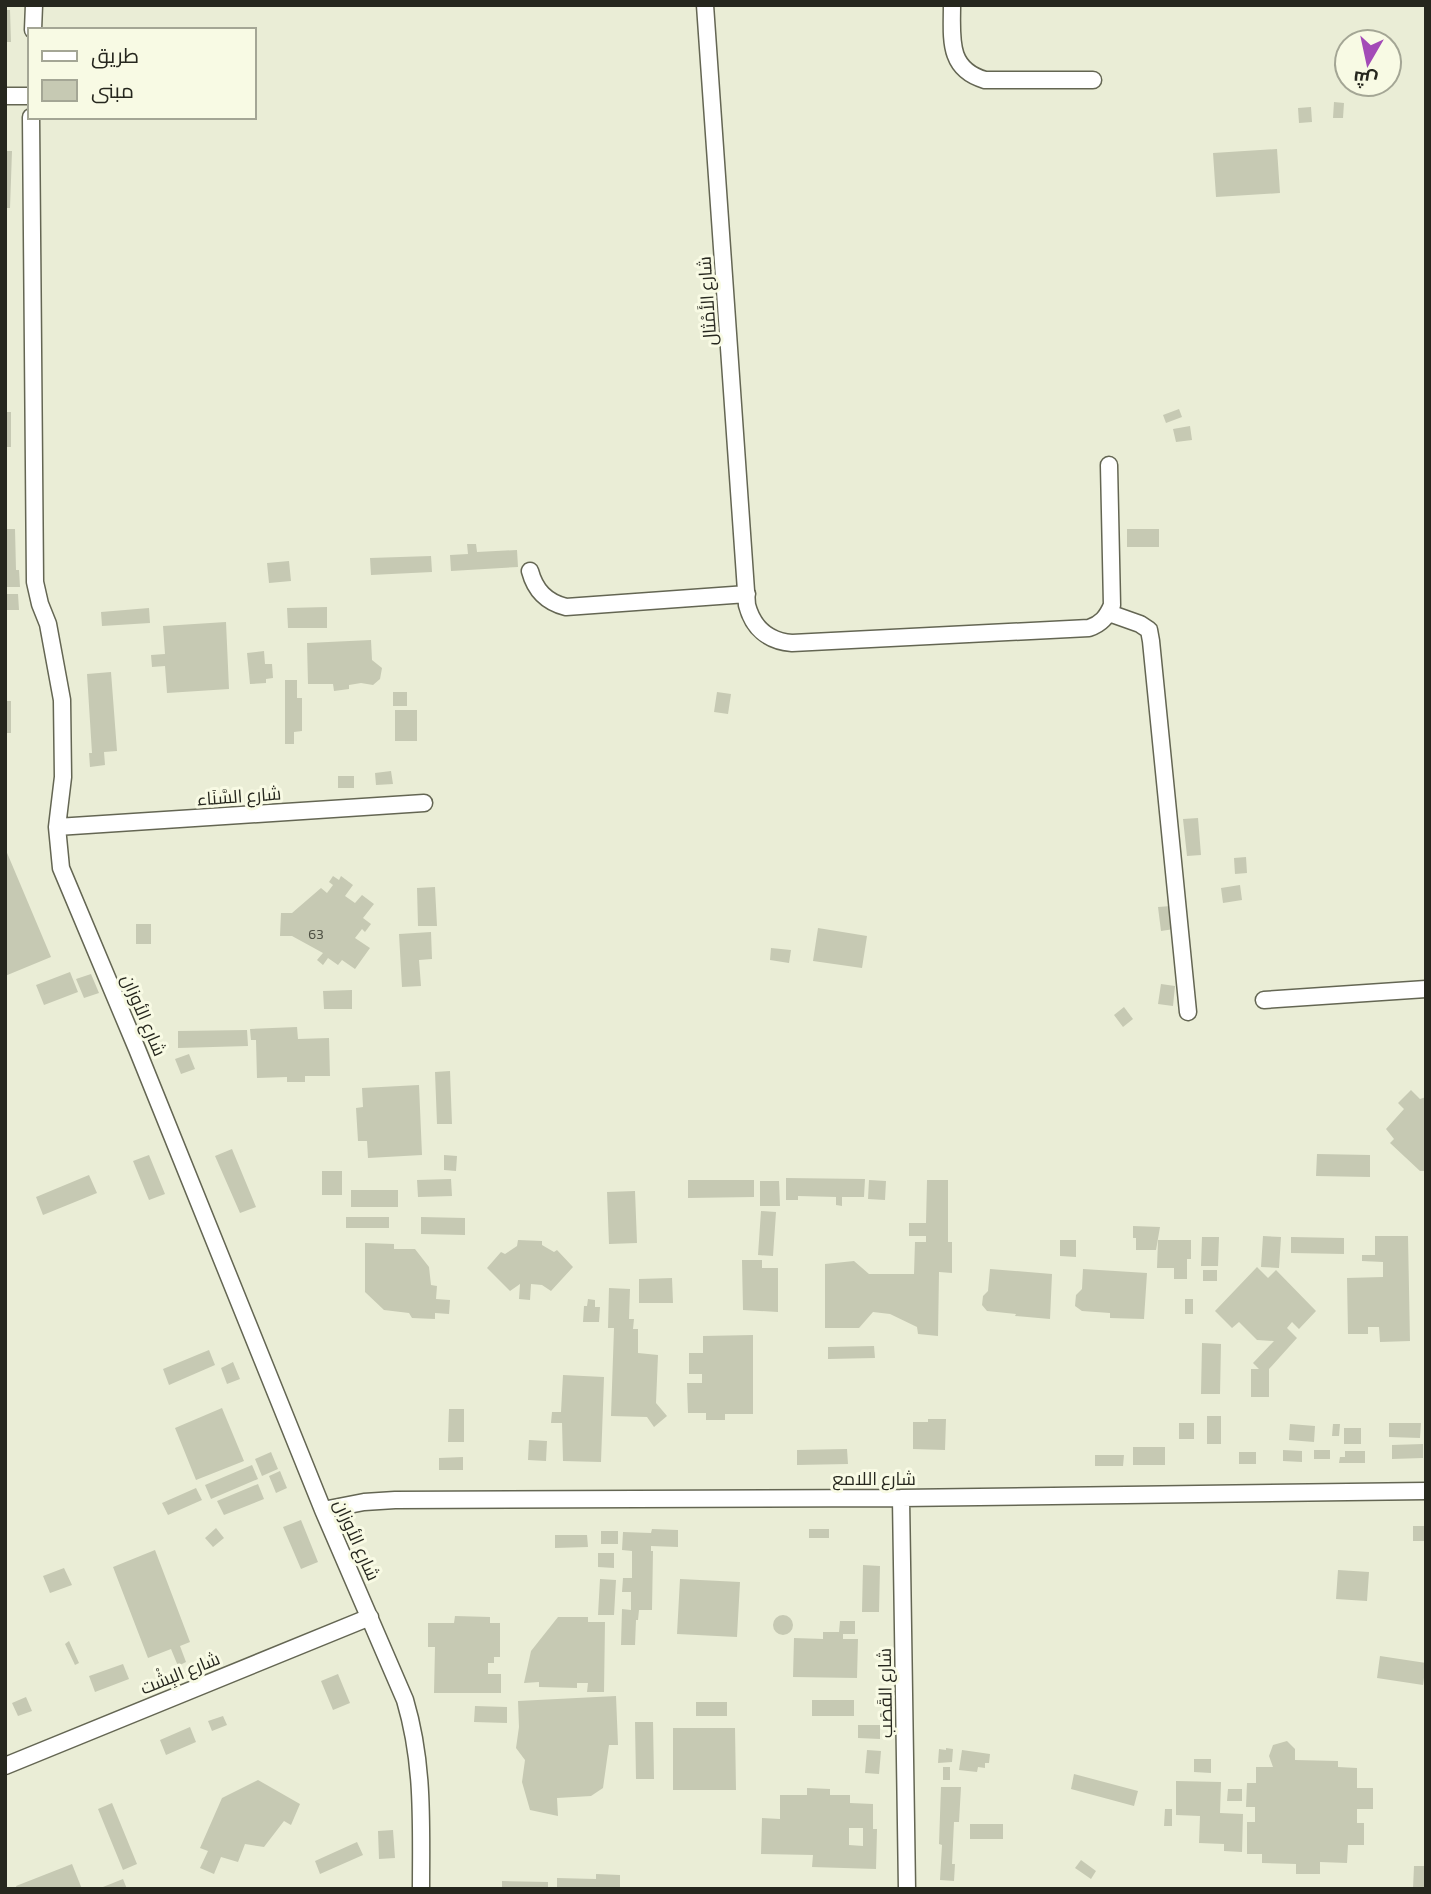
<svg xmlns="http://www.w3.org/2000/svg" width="1431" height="1894" font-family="Georgia,Cairo,serif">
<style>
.building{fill:#c6c9b3;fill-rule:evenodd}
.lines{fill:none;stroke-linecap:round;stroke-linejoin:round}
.street-casing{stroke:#646653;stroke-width:19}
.street{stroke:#fff;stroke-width:16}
.labels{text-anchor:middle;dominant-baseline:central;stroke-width:6;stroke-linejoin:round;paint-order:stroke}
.number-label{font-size:14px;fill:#4e5043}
.street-label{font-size:18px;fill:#26271e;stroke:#f8fae4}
</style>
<rect width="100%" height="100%" fill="#eaedd6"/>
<path class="building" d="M5,10h5l1,32h-6z
M1334,102l10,1 -1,15h-10z
M1311,107l1,15 -13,1 -1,-15z
M1277,149l3,44 -64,4 -3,-44z
M5,151h7l-2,57h-5z
M1179,409l3,8 -16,6 -3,-8z
M5,412h6v35h-6z
M1190,426l2,14 -16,2 -3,-13z
M5,529h10l1,41h3l1,17h-15z
M1127,529h32v18h-32z
M467,544h9l1,8 40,-2 1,17 -67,4 -1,-16 18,-1z
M431,556l1,16 -61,3 -1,-17z
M289,561l2,20 -22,2 -2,-20z
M5,594h13l1,16h-14z
M327,607v21h-39l-1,-20z
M149,608l1,15 -48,3 -1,-14z
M226,622l3,67 -62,4 -2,-27 -13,1 -1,-12 14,-1 -2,-28z
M371,640l1,20 10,8 -2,11 -7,6 -12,-2 -12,2v4l-15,2 -1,-7h-25l-1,-41z
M264,651l1,13h7l1,14 -7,1v4l-16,1 -3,-31z
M111,672l6,79 -13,1 1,13 -15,2 -1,-14h3l-5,-79z
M285,680h12v18h5v33l-8,1v12h-9z
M393,692h14v14h-14z
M717,692l14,2 -3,20 -14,-2z
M5,701h6v32h-6z
M395,710h22v31h-22z
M391,771l2,13 -17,1 -1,-12z
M338,776h16v12h-16z
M1198,818l3,37 -14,1 -4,-37z
M5,848l46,109 -46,19z
M1246,857l1,16 -12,1 -1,-16z
M333,876l6,4 2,-4 12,9 -8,11 10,7 7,-8 12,9 -11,14 8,6 -6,8 -3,-3 -7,9 15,10 -15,21 -13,-9 -4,5 -10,-7 -5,7 -6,-5 6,-7 -31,-17h-12l1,-23h11l29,-25 6,5 6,-8 -4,-3z
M1240,885l2,15 -19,3 -2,-15z
M435,887l2,39h-19l-1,-38z
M1171,906l3,23 -13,2 -3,-24z
M136,924h15v20h-15z
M818,928l49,8 -5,32 -49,-7z
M431,932l1,27 -13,1 2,26 -19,1 -3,-53z
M771,948l20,2 -2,13 -19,-3z
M70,972l8,20 -34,13 -8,-20z
M91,974l8,19 -15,5 -8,-19z
M1161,984l14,2 -2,20 -15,-2z
M352,990v19h-28l-1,-18z
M1124,1007l9,12 -10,8 -9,-12z
M297,1027l1,12 31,-1 1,38h-25v6h-18v-5l-30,1 -1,-38h-5l-1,-11z
M247,1030l1,16 -70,2v-17z
M189,1054l6,15 -14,5 -6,-15z
M450,1071l2,53h-15l-2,-52z
M419,1085l3,70 -54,3 -1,-17h-9l-2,-33 7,-1 -1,-19z
M1411,1090l9,9 6,-2v74h-6l-30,-28 4,-4 -8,-10 18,-20 -6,-6z
M232,1149l24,58 -16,6 -25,-57z
M1317,1154l53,1v22l-54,-1z
M149,1155l16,39 -16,6 -16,-39z
M444,1155l13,1 -1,15 -12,-1z
M322,1171h20v24h-20z
M89,1175l8,18 -54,22 -7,-18z
M786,1178l79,1 -1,18h-22v9l-6,-1v-8l-38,-1v4h-12z
M451,1179l1,17 -34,1 -1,-17z
M688,1180h66v17l-66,1z
M869,1180l17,1 -1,19 -17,-1z
M927,1180h21v62h4v31l-13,-1 -1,64 -20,-2 -1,-7 -27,-13 -17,-2 -14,16h-34v-64l29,-3 15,13h45l1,-32h11v-6h-17v-13h17z
M760,1181h19l1,25h-20z
M351,1190h47v17h-47z
M635,1191l2,52 -28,1 -2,-52z
M761,1211l15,1 -3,44 -15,-1z
M346,1217h43v11h-43z
M421,1217l44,1v17l-44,-1z
M1133,1226l27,1 -4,23h-20v-12h-3z
M1263,1236l18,1 -2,31 -18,-1z
M1375,1236h33l2,105 -30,1 -1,-15h-11v7h-20l-1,-56 36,-1v-15l-21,-1v-6h13z
M1202,1237h17l-1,29h-17z
M1291,1237l53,1v16l-53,-1z
M518,1240l24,1v4l12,7 3,-2 16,17 -22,24 -9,-6 -11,-1 -1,16 -11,-1 1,-15 -10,7 -23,-23 14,-16 4,2 12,-8z
M1060,1240h16v17l-16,-1z
M1158,1240h33v19h-4v20h-13v-11h-17z
M365,1243l29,1v5h21l14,18 2,18 6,1 -1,13 14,1 -1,14 -14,-1v6l-23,-1 -3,-5 -25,-3 -19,-18z
M742,1260h20v8h16v44l-35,-2z
M1257,1267l11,11 8,-8 40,41 -17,18 -7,-7 -5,6 10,10 -28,31v28h-18v-28h8l-6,-6 21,-22 -17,-1 -18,-18 -7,6 -17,-17z
M990,1269l62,5 -2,45 -35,-3 1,-2 -29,-3 -5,-6 1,-9 5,-5z
M1083,1269l64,4 -3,46 -34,-1v-5l-28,-2 -7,-5 1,-11 6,-6z
M1203,1270h14v11h-14z
M672,1278l1,25h-34v-24z
M609,1288l21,1 -1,30h5l-1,10h5v24l20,2 -2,48 11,13 -13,11 -7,-10 -36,-1 3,-88h-6z
M588,1299l7,1v7h5l-1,15h-16l1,-16h3z
M1185,1299h8v15h-8z
M753,1335v79h-28v6h-19v-7h-18l-1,-30h15v-9h-13v-21h14v-17z
M1202,1343l19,1 -1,50h-19z
M874,1346l1,12 -47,1v-12z
M209,1350l6,15 -46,20 -6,-16z
M233,1362l7,17 -13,5 -6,-16z
M563,1375l41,2 -3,85 -38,-1 -1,-38h-11l1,-11h9z
M222,1408l22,53 -48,19 -21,-52z
M449,1409h15v33h-16z
M1207,1416h14v28h-14z
M928,1419h18l-1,31 -32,-1v-27h15z
M1179,1423h15v16h-15z
M1389,1423h32l-1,15 -31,-1z
M1290,1424l25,2 -1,16 -25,-2z
M1333,1424h7l-1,12h-7z
M1344,1428h17v16h-17z
M529,1440l18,1 -1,20 -18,-1z
M1423,1444v14l-31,1v-14z
M1133,1447h32v18h-32z
M847,1449l1,15 -51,1v-15z
M1283,1450l19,1v11l-19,-1z
M1314,1450h16v9h-16z
M1345,1451h20v12h-26l1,-6h5z
M271,1452l7,17 -16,7 -7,-17z
M1239,1452h17v12h-17z
M1095,1455h29l-1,11h-28z
M463,1457v13h-24v-12z
M252,1465l6,14 -47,20 -6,-14z
M280,1471l7,17 -11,5 -7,-17z
M258,1484l6,15 -40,16 -7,-14z
M196,1488l6,12 -34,15 -6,-12z
M301,1520l17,42 -17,7 -18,-42z
M1413,1526h13v15h-13z
M216,1528l8,10 -11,9 -8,-9z
M652,1529l26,1v17l-27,-1v5h2l-1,59h-13l-1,10h-2l-1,25h-14l1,-36 9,1v-18h-9l1,-14h9v-27l-10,-1 1,-18 28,1z
M809,1529h20v9h-20z
M601,1531h17v13h-17z
M555,1535h32l1,12 -33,1z
M155,1550l35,92 -10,4 6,16 -8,4 -7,-17 -23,9 -35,-91z
M598,1553h16v15l-16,-1z
M863,1565l17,1 -1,46h-17z
M64,1568l8,17 -22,8 -7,-17z
M1338,1570l31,2 -2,29 -31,-2z
M600,1579l16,1 -2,35h-16z
M680,1579l60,3 -3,55 -60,-3z
M773 1625a10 10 0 1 1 20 0a10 10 0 1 1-20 0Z
M455,1616l35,1v6h10v34h-6v6h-6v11h13v19h-67l1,-46h-7v-24h26z
M558,1617h30v5h17l-1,70h-17l1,-9h-11v5l-38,-1v-5l-15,1 7,-32z
M840,1621h15v13h-12v5h15l-1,39 -64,-1 1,-39 29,1v-7h16z
M69,1641l10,22 -4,2 -10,-21z
M1380,1656l46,7 -3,22 -46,-7z
M123,1664l6,15 -34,13 -6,-16z
M338,1674l12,29 -17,7 -12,-29z
M616,1696l2,49h-9l-6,43 -12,8 -34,2 1,18 -28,-6 -8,-28 3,-22 -9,-12 3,-21 -1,-26z
M26,1697l6,14 -14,5 -6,-13z
M812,1700h42v16h-42z
M696,1702h31v14h-31z
M475,1706l32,1v16l-33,-1z
M223,1716l4,9 -15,6 -4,-10z
M635,1722h18l1,57h-18z
M858,1725h22v14l-22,-1z
M190,1727l6,15 -30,13 -6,-15z
M673,1728h62l1,62h-63z
M1287,1741l8,8v11l43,1v6l19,1v20h16v21h-16v14h7v22h-16l-1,18 -27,-1v12h-24v-10l-34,-1v-9h-15v-32h8v-15h-9l1,-24h9v-16h17l-4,-11 4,-11z
M946,1748l7,1 -1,13 -14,1 1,-14 7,1z
M867,1750l14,1 -2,23 -14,-1z
M962,1750l28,4 -1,9h-4v5l-7,-1 -1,5 -18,-2z
M1194,1759h17v14l-17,-1z
M943,1767h7v13h-7z
M1074,1774l64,17 -4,15 -63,-17z
M258,1780l42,24 -9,21 -7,-4 -20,26 -19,-3 -7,18 -17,-5 -7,17 -14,-6 8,-17 -8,-3 22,-50z
M1176,1781l45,1 -1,31 23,1 -1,38 -18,-1v-7l-25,-1 1,-27 -24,-1z
M941,1787h20l-2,35h-5l-2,42h3l-1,17 -14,-1 2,-35 -3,-1z
M807,1788l23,1v6h20v8l23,1v25h4l-1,40 -64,-2 1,-12 -52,-1 1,-36 18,1v-24h27zM849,1828h14v18l-14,-1z
M1228,1789h14v12h-15z
M112,1803l25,61 -14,6 -25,-61z
M1165,1809h7v17h-8z
M970,1824h33v15h-33z
M393,1830l2,28 -16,1 -1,-28z
M357,1842l6,13 -43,19 -5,-13z
M1081,1860l15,11 -5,8 -16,-11z
M72,1864l10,25h-65l-1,-3z
M1414,1866h12v23h-13z
M596,1874l24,1v14h-63v-11l39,1z
M123,1879l4,10h-23l-1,-2z
M502,1881l46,1v7h-46z"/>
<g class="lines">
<g class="street-casing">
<path id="street" d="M705,5l42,600c6,23 21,36 45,38l297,-15c12,-4 18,-11 23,-23l-3,-140
M952,5c0,33 -5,64 33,75h108
M33,30l1,-25
M5,96h25
M31,117l4,465 5,22 8,20 14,76 1,77 -6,50 4,41 76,181 186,461 82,190c19,64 16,123 16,189
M530,571c5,19 16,31 36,36l181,-13
M1109,613l31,11 9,6 2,11 37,371
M57,827l367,-24
M1264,1000l162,-11
M901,1498l6,391
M323,1510l41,-8 31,-2 506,-2 525,-7
M5,1766l365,-149"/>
</g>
<use href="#street" class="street"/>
</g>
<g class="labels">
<g class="number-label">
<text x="316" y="934">63</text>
</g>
<g class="street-label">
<text transform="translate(707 301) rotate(-94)">شارع الأَمْثال</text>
<text transform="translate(239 796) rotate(-4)">شارع السَّنَاء</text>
<text transform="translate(144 1015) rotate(67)">شارع الأوزان</text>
<text x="874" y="1478">شارع اللامع</text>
<text transform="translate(357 1540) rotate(66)">شارع الأوزان</text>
<text transform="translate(180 1673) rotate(-22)">شارع البِشْت</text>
<text transform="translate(885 1693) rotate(-91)">شارع القَصَب</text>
</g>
</g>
<rect width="1431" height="1894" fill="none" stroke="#26271e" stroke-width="14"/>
<rect x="28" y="28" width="228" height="91" fill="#f8fae4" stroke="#a4a695" stroke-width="2"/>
<rect x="42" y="51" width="35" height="10" fill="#ffffff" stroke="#a4a695" stroke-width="2"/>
<text x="91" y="63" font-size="21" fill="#26271e">طريق</text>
<rect x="42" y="80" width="35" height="21" fill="#c6c9b3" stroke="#a4a695" stroke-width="2"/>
<text x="91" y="98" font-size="21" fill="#26271e">مبنى</text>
<g transform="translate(1368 63) rotate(189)"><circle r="33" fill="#f8fae4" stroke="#a4a695" stroke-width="2"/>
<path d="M0-5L12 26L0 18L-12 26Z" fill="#a34ab7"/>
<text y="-10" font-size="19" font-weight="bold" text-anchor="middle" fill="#26271e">ش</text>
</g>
</svg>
